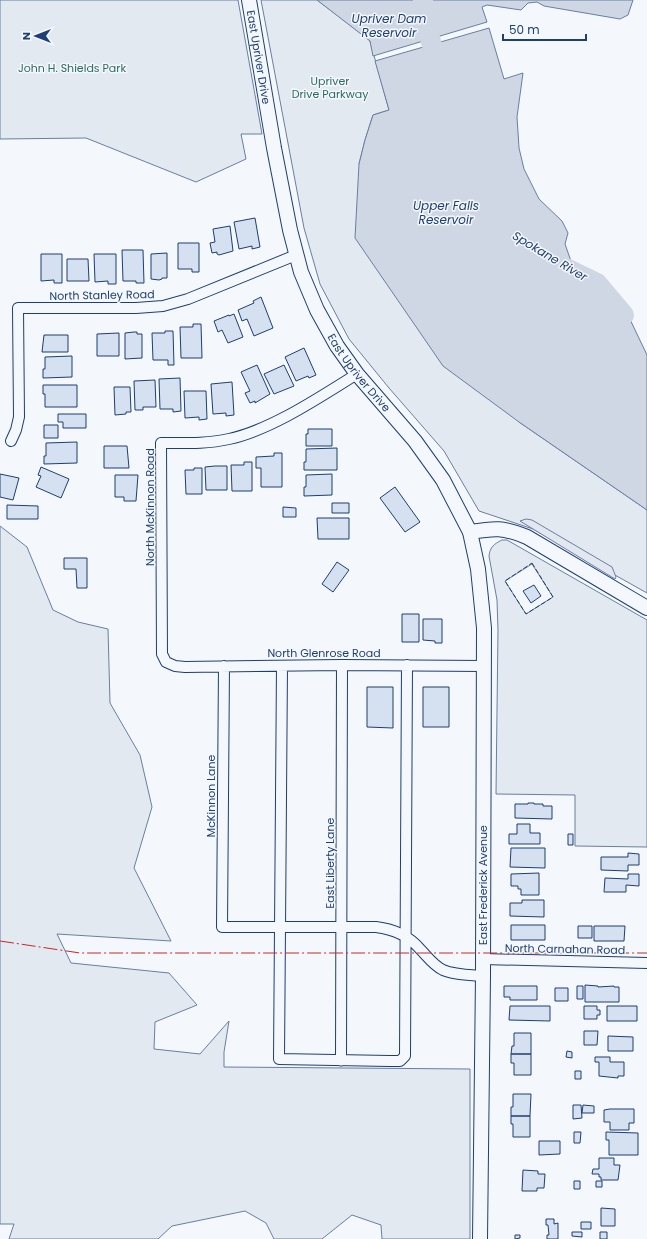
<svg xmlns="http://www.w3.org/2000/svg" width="647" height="1239" font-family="Poppins,sans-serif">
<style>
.green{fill:#e3e9f0;stroke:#687fa3;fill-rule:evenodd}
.parking{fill:#e3e8f0;stroke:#687fa3}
.water{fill:#cfd7e4;stroke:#687fa3}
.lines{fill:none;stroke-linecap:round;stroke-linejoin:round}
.river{stroke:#cfd7e4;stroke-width:20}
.building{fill:#d5e0f0;stroke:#1d3f73}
.street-casing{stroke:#1d3f73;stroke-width:12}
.secondary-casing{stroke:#1d3f73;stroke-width:16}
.street{stroke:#f4f7fb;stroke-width:10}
.secondary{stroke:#f4f7fb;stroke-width:14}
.fence{stroke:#1d3f73;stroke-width:1;stroke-dasharray:5 2;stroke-linecap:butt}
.power{stroke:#c62828;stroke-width:1;stroke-dasharray:14 3 2 3;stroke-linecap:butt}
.labels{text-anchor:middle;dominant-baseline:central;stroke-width:3;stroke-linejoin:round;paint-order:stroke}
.street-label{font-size:11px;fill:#1d3f73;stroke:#f4f7fb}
.park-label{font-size:11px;fill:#2c6c60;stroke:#f4f7fb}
.water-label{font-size:12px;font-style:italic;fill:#1d3f73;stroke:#f4f7fb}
</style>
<rect width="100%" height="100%" fill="#f4f7fb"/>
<path class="green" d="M0,0h238l24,134h-21l5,25 -50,23 -110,-44 -86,1z
M261,0h56l49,37 4,4 19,69 -16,5 -8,25 -6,24 160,258 128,88v83l-114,-64 -54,-18 -35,-60 -55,-63 -40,-49 -29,-55 -16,-56z
M0,526l27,21 26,63 25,12 30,7 2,74 30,52 12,52 -18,61 37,73 -114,-7 14,29 98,10 28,32 -42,17 -1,27 46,5 29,-33 -5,31v15l246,2v170h-88l-1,-14 -29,-10 -30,24h-48l-8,-16 -21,-12 -73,15 -14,13h-149l5,-15h-14z
M502,540h5l140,80v227l-72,-1v-51l-79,-1 2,-164 -1,-30 -8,-44c1,-9 5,-12 13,-16zM532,564l21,33 -27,17 -21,-33z"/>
<path class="parking" d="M526,519l6,1 80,47 4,10 -1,2 -95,-58z"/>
<path class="water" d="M317,0h316l-5,15 -8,4 -76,-13 -7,-4 -9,1 -7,7 -34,-5 -5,2 5,15 -114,34 -3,-15z
M489,28l15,51 19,-6 -6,44 2,31 5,21 15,30 23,22 6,12 -3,11 7,20 54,47 21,44v155l-128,-88 -76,-56 -88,-128 4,-74 6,-24 8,-25 16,-5 -14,-49z"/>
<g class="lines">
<path class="river" d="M423,0l1,16 15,55
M566,268l31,15 27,32"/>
</g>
<path class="building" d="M255,218l5,29 -8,2v-3l-13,3 -5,-27z
M230,226l3,25 -14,4 -2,-1v-2l-5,1 -2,-10 5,-1 -2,-13z
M178,243h21v29h-7v-3h-14z
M122,250h21l1,33h-8v-2h-13z
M167,253v25h-5v1l-3,1 -8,-1v-25z
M41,254h21v29h-8v-3l-13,1z
M94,254h22v30h-8v-3l-13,1z
M67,259h21l1,22h-22z
M261,297l12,31 -19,8 -7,-17 -5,2 -4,-11 16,-7 -1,-2z
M234,314l9,23 -15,6 -6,-13 -4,2 -4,-11 15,-6v1z
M193,324h8l1,34h-21l-1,-31h13z
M165,331h8l1,34h-6v-5h-15l-1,-27h13z
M134,332h3v2h5v24l-17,1v-26z
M119,333v23h-22v-22z
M44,335h24v17h-26z
M304,348l12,27 -7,3 -1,-2 -12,5 -11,-24z
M72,356v21l-29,1v-9h2v-12z
M257,365l13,29 -15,9v-2l-5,2 -5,-10 5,-2 -9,-19z
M284,365l10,21 -20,8 -10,-20z
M180,378l1,33 -8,1v-3h-13l-1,-30z
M155,380l1,27h-13v3h-8l-1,-29z
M232,382l2,33 -8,1v-3l-13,1 -2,-30z
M43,385h34v22h-32v-13h-2z
M114,387h16l1,25h-5v2l-11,1z
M184,391h22l1,28 -8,1v-3l-14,1z
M58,414h28v14h-23v-6h-5z
M44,425h14v13h-14z
M308,429h24v17h-26v-12h2z
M77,442v21l-33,1v-8h2v-13z
M104,446h23l2,22h-25z
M337,448v22h-33v-8h2v-13z
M274,453h8v34h-21v-19h-5v-11l18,-1z
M244,462h8v29h-20l-1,-26h13z
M215,466h12v24h-21l-1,-23z
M41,467l28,12 -8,19 -25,-11 5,-11 -3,-1z
M194,468h8v26h-16l-1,-24h9z
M0,474l19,4 -6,22 -13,-3z
M332,474v21l-28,1v-9h2v-12z
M115,475h23l-2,26h-12v-4h-9z
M395,487l25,35 -15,10 -25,-34z
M332,503h17v10h-17z
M7,505l31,1v13h-31z
M283,507l13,1v9h-13z
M317,518h32v21h-31z
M64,558h23v30h-10l-1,-19h-12z
M337,562l12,8 -16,22 -11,-8z
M534,585l7,11 -10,7 -8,-12z
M402,614h17v28h-17z
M423,619h19v24h-7v-2l-12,-1z
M367,687h26v41l-26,-1z
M423,687h26v40h-26z
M528,803h6v1h9v2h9v13l-37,-1v-14h13z
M517,824h13v9h10v11h-31v-10h8z
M568,834h5v11h-5z
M511,848h34v20l-35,-1z
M628,853l11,1v11h-11v6l-27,-1v-13h27z
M539,873v22h-18v-6h-3v-3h-7v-12z
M628,874h11v12l-13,-1v7h-22l1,-14 23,1z
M522,900h22v17l-34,-1v-13h12z
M511,925h34v15h-34z
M578,926h14v12h-14z
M594,926h31l-1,15h-30z
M585,985l13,1v1l16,-1v1h5v15h-34z
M504,986h33v14h-27v-3h-6z
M577,986h6v13h-6z
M555,988h13v13h-13z
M510,1006h40v15l-41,-1z
M584,1006h13v4h3v5h-3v4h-13z
M607,1006h30v15h-30z
M584,1031h14l-1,14h-13z
M514,1033h17v21h-20l1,-8h2z
M608,1036l25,1v14h-25z
M567,1051l5,1v6l-6,-1z
M511,1054h20v21h-17v-12h-3z
M595,1057h15v5h14v14h-6v2l-19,-2v-14h-4z
M575,1071h6v8h-6z
M513,1094h18l-1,22h-19v-9h2z
M573,1105h8l1,13 -9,1z
M583,1105l11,1v7h-12z
M610,1109h24v14h-5v7h-19v-8h-6v-12z
M511,1116h19v21h-17v-13h-2z
M574,1132h7l-1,11h-6z
M606,1132l32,1v22h-29v-15h-3z
M539,1141h21v13l-21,1z
M599,1158h15v7h6l-2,15h-17v-3h-2v-3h-7l1,-5h6z
M523,1170l15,1v3h7l-1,14h-7v3h-15z
M574,1181h6v8h-6z
M596,1181h6v6h-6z
M601,1208l14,1v17h-14z
M546,1219h8v5l4,-1v16h-11v-4h2l-1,-10h-2z
M581,1222h10v7h-10z
M572,1232h10v5l-10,-1z
M600,1232h7v7h-7z
M515,1235h5v3l-5,1z"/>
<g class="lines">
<g class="street-casing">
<path id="street" d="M357,374c-37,23 -86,56 -128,65 -22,5 -45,4 -68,4l1,211 4,8 9,4 10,1 157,-2 142,1
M11,441l5,-11 3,-13 -1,-109h118l27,-2 25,-7 108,-44
M224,666l-2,261h154c17,2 32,8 44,22 7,7 13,16 23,21 11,5 27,5 40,6
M282,666l-3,393 111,2h10l5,-5 2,-391
M483,959l164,4
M341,1061l1,-396"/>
</g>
<g class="secondary-casing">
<g id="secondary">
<path id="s1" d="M249,0l25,148 16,82 11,42 16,38 20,36 20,28 58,67 28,39 27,52 8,37 6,59 -1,348 -3,263"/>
<path d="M470,532c25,-4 33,-5 57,5l120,71"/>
</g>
</g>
<use href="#street" class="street"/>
<use href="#secondary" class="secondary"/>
<path class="fence" d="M532,563l21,34 -27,17 -21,-33z"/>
<path class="power" d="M0,941l80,12h567"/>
</g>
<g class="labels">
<g class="street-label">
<text stroke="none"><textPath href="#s1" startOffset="58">East Upriver Drive</textPath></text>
<text transform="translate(102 295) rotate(-1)">North Stanley Road</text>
<text stroke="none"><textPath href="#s1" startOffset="394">East Upriver Drive</textPath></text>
<text transform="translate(150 507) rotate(-90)">North McKinnon Road</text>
<text x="324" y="653">North Glenrose Road</text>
<text transform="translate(211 796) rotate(-90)">McKinnon Lane</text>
<text transform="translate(330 863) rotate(-90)">East Liberty Lane</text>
<text transform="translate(483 885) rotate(-90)">East Frederick Avenue</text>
<text transform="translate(565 949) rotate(1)">North Carnahan Road</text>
</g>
<g class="park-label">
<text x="72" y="68">John H. Shields Park</text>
<text x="330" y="81">Upriver<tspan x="330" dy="13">Drive Parkway</tspan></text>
</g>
<g class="water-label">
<text x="389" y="18">Upriver Dam<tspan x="389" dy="14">Reservoir</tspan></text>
<text x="446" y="205">Upper Falls<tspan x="446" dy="14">Reservoir</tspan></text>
<text transform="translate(550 256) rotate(31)">Spokane River</text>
</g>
</g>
<g transform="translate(36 36) rotate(270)" stroke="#f4f7fb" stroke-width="3" paint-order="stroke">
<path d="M0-3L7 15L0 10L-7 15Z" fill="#1d3f73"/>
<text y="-6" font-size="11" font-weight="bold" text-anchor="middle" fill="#1d3f73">N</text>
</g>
<path d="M503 34v6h83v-6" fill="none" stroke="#1d3f73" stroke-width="2"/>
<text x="509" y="34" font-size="12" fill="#1d3f73" stroke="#f4f7fb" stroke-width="3" paint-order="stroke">50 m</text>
</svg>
